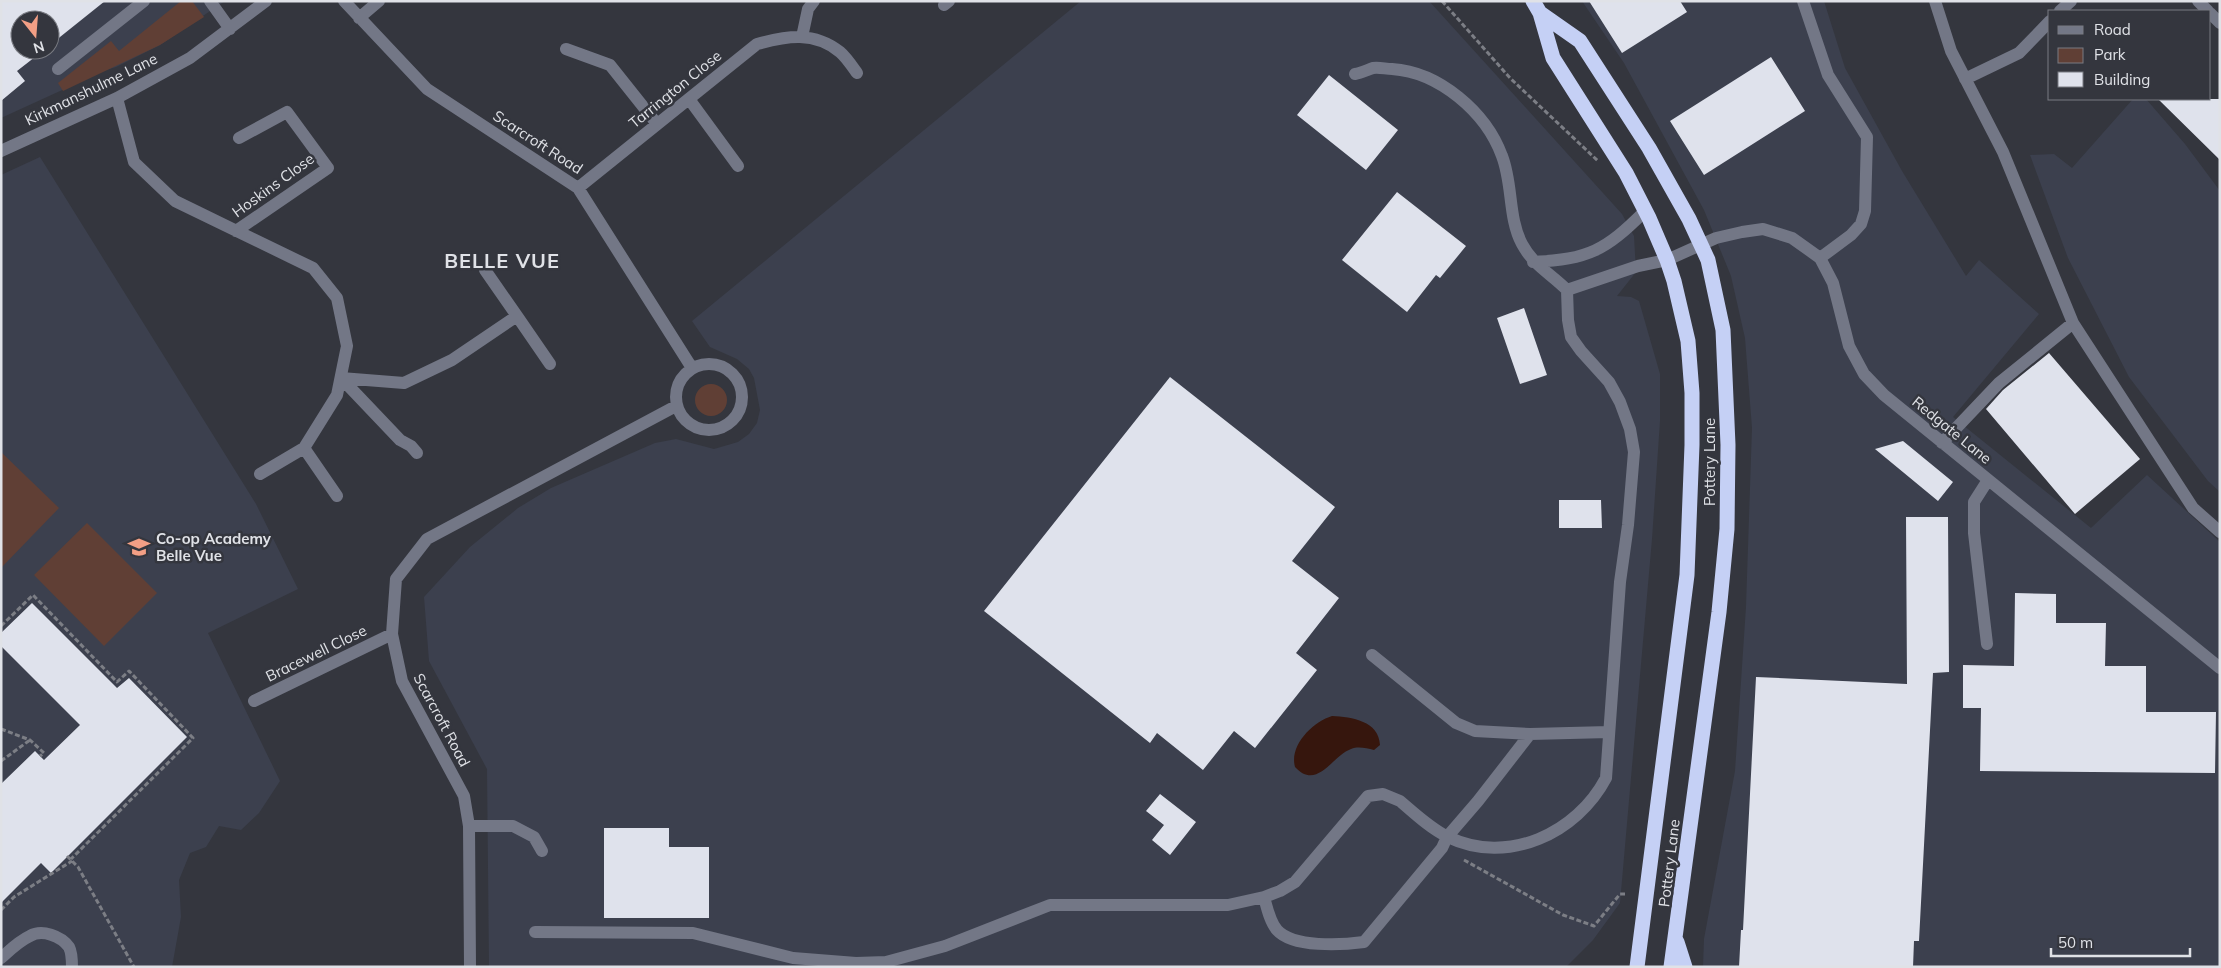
<svg xmlns="http://www.w3.org/2000/svg" width="2221" height="968" font-family="Mulish,sans-serif">
<style>
.built{fill:#3c404e;fill-rule:evenodd}
.green{fill:#603f35}
.water{fill:#36160d}
.building{fill:#dfe2ec}
.lines{fill:none;stroke-linecap:round;stroke-linejoin:round}
.path{stroke:#7c7e85;stroke-width:3;stroke-dasharray:5 2.5;stroke-linecap:butt}
.minor{stroke:#737786;stroke-width:12}
.highway{stroke:#c5d0f5;stroke-width:15}
.labels{text-anchor:middle;dominant-baseline:central;stroke-width:5;stroke-linejoin:round;paint-order:stroke}
.street-label{font-size:15px;fill:#e0e2e7;stroke:#34363e}
.poi-label{font-size:15px;font-weight:bold;fill:#e0e2e7;stroke:#34363e;text-anchor:start}
.district-label{font-size:20px;font-weight:bold;letter-spacing:1px;fill:#e0e2e7;stroke:#34363e}
</style>
<rect width="100%" height="100%" fill="#34363e"/>
<path class="built" d="M1,1h224l-65,44 -44,22 -10,3 -105,48zM20,20h30v30h-30z
M1081,1h348l193,213 12,22 2,36 -19,24 14,1 8,4 21,73v47l-8,118 -32,364 -27,37 -27,27h-1077l-2,-198 -58,-108 -5,-64 46,-50 48,-39 33,-20 104,-45 21,-4 38,10 24,-7 11,-8 8,-11 3,-13 -6,-32 -5,-9 -12,-10 -27,-12 -18,-26z
M1582,1h242l21,67 57,103 64,105 13,-16 60,54 -86,103 138,111 56,-53 73,67v425h-517l1,-28 31,-168 11,-164 6,-179 -7,-90 -14,-62 -27,-66 -80,-147z
M2133,99h13l39,45 35,47v301l-12,-11 -79,-104 -61,-119 -38,-103 24,-1 18,14z
M40,157l216,347 42,85 -90,44 72,148 -21,32 -18,17 -22,-4 -13,21 -16,6 -11,27 2,37 -9,50h-171v-792z"/>
<path class="green" d="M181,1h11l12,16 -44,28 -97,46 -5,-8 53,-42 8,10z
M695 400a16 16 0 1 1 32 0a16 16 0 1 1-32 0Z
M1,452l58,56 -58,60z
M87,523l70,70 -53,53 -70,-71z"/>
<path class="water" d="M1332,716c20,1 47,5 48,29l-6,5c-8,-2 -16,-4 -23,-1 -19,7 -34,42 -56,18 -6,-22 18,-45 37,-51z"/>
<path class="building" d="M1,1h104l-55,44v-25h-30v30h24l-27,21 8,10 -24,20z
M1589,1h91l7,11 -65,41z
M1771,57l34,54 -101,64 -34,-54z
M1329,75l69,55 -32,40 -69,-55z
M2158,99h62v61z
M1397,192l69,54 -26,32 -4,-3 -29,37 -65,-52z
M1524,308l23,67 -27,9 -23,-66z
M2049,353l91,106 -65,55 -89,-105 17,-19z
M1170,377l165,130 -43,54 47,37 -43,55 21,17 -62,78 -21,-17 -31,39 -46,-37 -7,10 -166,-132z
M1903,441l50,41 -15,19 -63,-52z
M1559,500h42l1,28h-43z
M1906,517h42l1,155 -16,1 -14,268h-5l-1,26h-174l2,-37h2l13,-253 151,7z
M2015,593l41,1v29h50l-1,43h41v46h70l-1,61 -235,-2 1,-63h-18v-43l51,1z
M32,603l85,85 12,-10 58,59 -136,136 -10,-10 -40,40v-119l34,-33 9,9 36,-35 -79,-79v-13z
M1160,794l36,28 -26,33 -18,-15 12,-15 -18,-14z
M604,828h65v19h40v71h-105z"/>
<g class="lines">
<path class="path" d="M1442,1l68,77 88,83
M1,626l32,-31 84,87 12,-11 64,67 -122,121
M1,729l29,11 14,13 -4,3
M1,761l29,-21
M67,856l11,11 56,100
M1464,860l99,55 31,11 26,-32h5
M1,910l13,-13 58,-36"/>
<path class="minor" d="M210,1l20,28
M344,1l83,88 151,99 114,180
M1803,1l25,74 39,62 -2,74 -4,13 -10,11 -31,23
M1935,1l16,50 52,101 70,171 120,185 27,24
M2198,1l10,10
M944,5l5,-4
M2060,11l11,-10
M2210,13l10,10
M359,18l20,-17
M802,37l6,-28 6,-8
M566,49l44,16 47,59
M58,69l86,-68
M1965,79l54,-26 31,-32
M117,98l17,64 41,39 138,67 24,30 10,48 -10,49 -33,53 -44,26
M689,99l49,67
M1,151l116,-53 73,-40 76,-57
M578,188l179,-144c30,-8 57,-13 83,8 6,5 12,14 17,21
M236,231l92,-63 -41,-56 -48,26
M1533,262c56,-3 72,-11 112,-51
M1567,290l71,-24 29,-6 49,-22 26,-6 21,-3 29,9 28,20 13,25 16,63 15,28 20,21 336,273
M517,316l33,48
M676 397a33 33 0 1 1 66 0a33 33 0 1 1-66 0Z
M341,378l63,5 48,-23 65,-44 -32,-46
M341,378l59,62 11,6 6,7
M1942,443l57,-60 74,-60
M304,448l33,48
M1987,644l-13,-111v-31l14,-22
M1372,655l84,68 19,8 55,3 79,-2
M254,701l138,-67
M469,826h44l21,11 8,14
M1264,897c3,11 6,25 13,33 16,18 65,15 87,12l78,-94 5,-11 31,-36 52,-67
M535,932l158,1 100,25 63,5 30,-1 59,-16 105,-41h178l36,-8 16,-6 15,-9 73,-86 15,-2 17,7c14,12 31,28 48,36 60,29 129,-4 158,-59l14,-196 8,-57 6,-73 -4,-23 -10,-27 -11,-20 -28,-31 -10,-14 -3,-17 -1,-30c-17,-17 -33,-24 -45,-46 -14,-26 -9,-60 -20,-88 -16,-44 -63,-84 -110,-87 -6,0 -13,-2 -19,-1 -6,2 -12,5 -18,6
M1,958c9,-8 18,-17 29,-22 12,-7 31,0 39,11 3,6 3,13 3,20
M470,967l-1,-141 -5,-30 -62,-115 -10,-47 4,-55 31,-40 249,-133"/>
<path class="highway" d="M1533,1l7,12 13,45 73,115 23,45 18,42 7,21 14,60 4,52v52l-5,130 -50,392
M1540,13l40,28 69,107 40,71 19,41 15,70 5,115 -1,84 -8,83 -48,355
M1677,942l8,25"/>
</g>
<defs>
<g id="school-bare" transform="scale(1.725)"><path d="M0-5L7-2L0 1L-7-2ZM-4 1L0 2.5L4 1V4Q0 6-4 4Z" fill="#f39f85" stroke="#34363e" stroke-width="2.5" paint-order="stroke"/></g>
</defs>
<g fill-rule="evenodd">
<use href="#school-bare" x="139" y="547"/>
</g>
<g class="labels">
<g class="street-label">
<text transform="translate(91 89) rotate(-26)">Kirkmanshulme Lane</text>
<text transform="translate(675 89) rotate(-39)">Tarrington Close</text>
<text transform="translate(538 142) rotate(33)">Scarcroft Road</text>
<text transform="translate(273 185) rotate(-36)">Hoskins Close</text>
<text transform="translate(1952 430) rotate(39)">Redgate Lane</text>
<text transform="translate(1709 462) rotate(-90)">Pottery Lane</text>
<text transform="translate(316 653) rotate(-26)">Bracewell Close</text>
<text transform="translate(442 720) rotate(62)">Scarcroft Road</text>
<text transform="translate(1669 863) rotate(-83)">Pottery Lane</text>
</g>
<g class="poi-label">
<text x="156" y="538">Co-op Academy<tspan x="156" dy="17">Belle Vue</tspan></text>
</g>
<g class="district-label">
<text x="502" y="260">BELLE VUE</text>
</g>
</g>
<rect width="2221" height="968" fill="none" stroke="#e0e2e7" stroke-width="5"/>
<rect x="2048" y="10" width="162" height="90" fill="#34363e" stroke="#797b82"/>
<rect x="2058" y="26" width="25" height="8" fill="#737786" stroke="#797b82"/>
<text x="2094" y="35" font-size="15" fill="#e0e2e7">Road</text>
<rect x="2058" y="48" width="25" height="15" fill="#603f35" stroke="#797b82"/>
<text x="2094" y="60" font-size="15" fill="#e0e2e7">Park</text>
<rect x="2058" y="72" width="25" height="15" fill="#dfe2ec" stroke="#797b82"/>
<text x="2094" y="85" font-size="15" fill="#e0e2e7">Building</text>
<g transform="translate(35 35) rotate(163)"><circle r="24" fill="#34363e" stroke="#797b82"/>
<path d="M0-4L9 19L0 12L-9 19Z" fill="#f39f85"/>
<text y="-8" font-size="14" font-weight="bold" text-anchor="middle" fill="#e0e2e7">N</text>
</g>
<path d="M2051 948v8h139v-8" fill="none" stroke="#e0e2e7" stroke-width="2.5"/>
<text x="2058" y="948" font-size="15" fill="#e0e2e7" stroke="#34363e" stroke-width="4" paint-order="stroke">50 m</text>
</svg>
